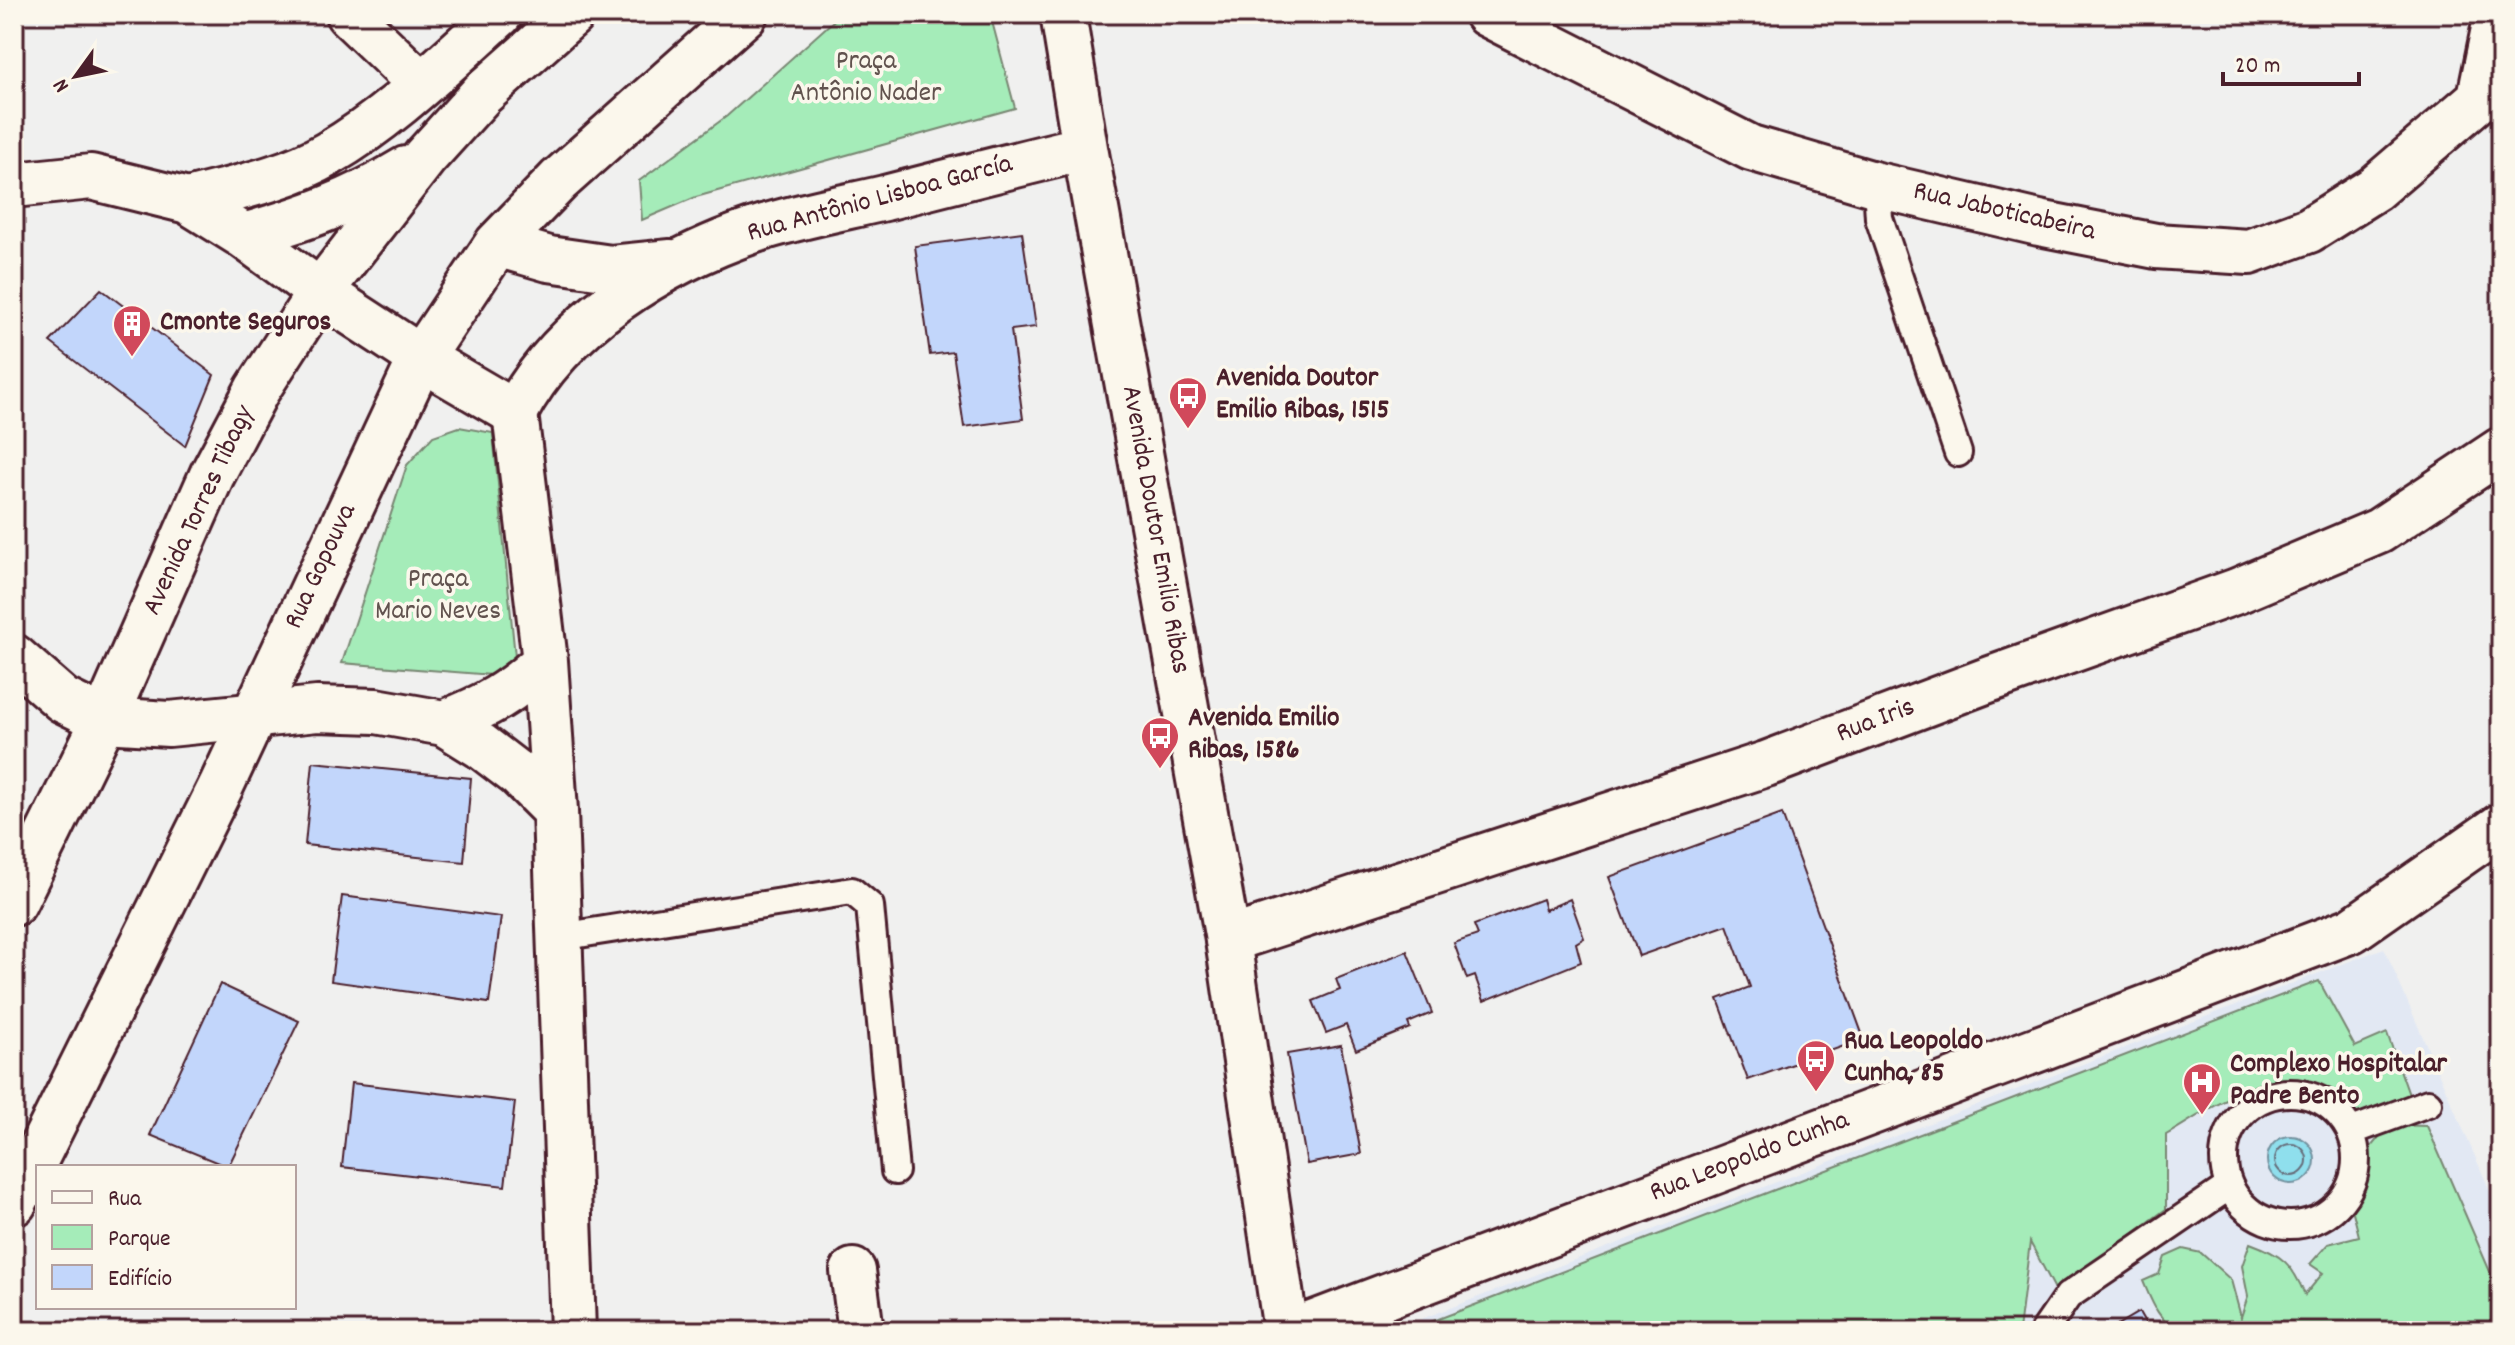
<svg xmlns="http://www.w3.org/2000/svg" width="2515" height="1345" font-family="Dekko,sans-serif">
<style>
.built{fill:#e2e8f3}
.green{fill:#a5ecb9;stroke:#788672;stroke-width:2}
.water{fill:#8fdfed;stroke:#73929f;stroke-width:2}
.lines{fill:none;stroke-linecap:round;stroke-linejoin:round}
.shore{stroke:#666c79;stroke-width:2}
.building{fill:#c2d6fb;stroke:#4a1f2b;stroke-width:2}
.lane-casing{stroke:#4a1f2b;stroke-width:32}
.street-casing{stroke:#4a1f2b;stroke-width:50}
.secondary-casing{stroke:#4a1f2b;stroke-width:50}
.lane{stroke:#fbf7ec;stroke-width:26}
.street{stroke:#fbf7ec;stroke-width:44}
.secondary{stroke:#fbf7ec;stroke-width:44}
.labels{text-anchor:middle;dominant-baseline:central;stroke-width:7;stroke-linejoin:round;paint-order:stroke}
.park-label{font-size:28px;fill:#61524e;stroke:#fbf7ec}
.street-label{font-size:28px;fill:#4a1f2b;stroke:#fbf7ec}
.poi-label{font-size:28px;font-weight:bold;fill:#4a1f2b;stroke:#fbf7ec;text-anchor:start}
</style>
<rect width="100%" height="100%" fill="#f0f0ef"/>
<filter id="ink" filterUnits="userSpaceOnUse"><feTurbulence type="fractalNoise" baseFrequency=".0125" numOctaves="2"/><feDisplacementMap in="SourceGraphic" scale="16" xChannelSelector="R" yChannelSelector="G"/><feConvolveMatrix kernelMatrix="1 2 1 2 8 2 1 2 1" color-interpolation-filters="sRGB"/></filter>
<g filter="url(#ink)">
<path class="built" d="M2384,948l117,268v115h-1111z"/>
<path class="green" d="M841,14h149l25,94 -319,89 -54,23 -3,-39 88,-65z
M459,427l34,6 24,244 -175,-14 65,-198 26,-29z
M2319,981l36,66 32,-14 22,62 -55,20c-9,-7 -19,-18 -30,-23 -54,-28 -112,16 -158,43v74l-110,82 -26,-49 -11,89h-568l-23,-8z
M2389,1125l38,1 74,171v34h-323c-20,-11 -26,-29 -35,-50l16,-7 6,-17 18,-8 18,4 30,27 10,37 7,-21 -6,-30 8,-23c33,12 42,21 55,52l18,-22 -13,-9 18,-20 31,-8 -8,-32 19,-56z"/>
<path class="water" d="M2267 1160a24 24 0 1 1 48 0a24 24 0 1 1-48 0Z"/>
<g class="lines">
<path class="shore" d="M2275 1160a16 16 0 1 1 32 0a16 16 0 1 1-32 0Z"/>
</g>
<path class="building" d="M1022,232l14,95 -25,3 12,89 -59,8 -11,-75 -23,3 -15,-109z
M101,289l113,86 -29,71 -135,-104z
M313,762l158,16 -7,84 -159,-17z
M1782,814l82,225 -116,41 -30,-81 32,-12 -23,-62 -88,31 -30,-79z
M342,896l159,21 -12,86 -158,-22z
M1542,899l3,11 25,-11 14,39 -8,5 5,19 -97,39 -9,-25 -8,3 -13,-36 24,-8 -4,-10z
M1407,951l25,62 -24,10 2,5 -54,22 -10,-25 -20,8 -13,-32 27,-11 -4,-11z
M220,984l79,37 -71,146 -78,-32z
M1341,1045l20,109 -54,10 -20,-110z
M351,1083l164,19 -10,84 -163,-19z
M2139,1312l11,19h-43z"/>
<g class="lines">
<g class="lane-casing">
<path id="lane" d="M1877,185l2,33 79,235
M560,937l292,-46 18,15 25,265
M2224 1159a66 66 0 1 1 132 0a66 66 0 1 1-132 0Z
M2352,1131l76,-28
M2044,1331l24,-35 160,-109"/>
</g>
<g class="street-casing">
<path id="street" d="M348,14l73,70
M1487,14l264,134 126,37 162,38 117,23 93,6 60,-22 65,-41 127,-109
M2480,97l17,-83
M515,413l30,248 10,150 18,520
M14,657l49,43 41,20 65,4 148,-15 59,2 68,12 37,23 38,29 36,36
M444,723c43,-17 67,-30 101,-62
M1228,940l538,-176 222,-84 249,-89 142,-60 122,-81
M853,1271l8,60"/>
</g>
<g class="secondary-casing">
<path id="secondary" d="M1063,14l22,134 143,792 58,391
M14,185l77,-8 97,24 56,35 76,56 101,66 94,55c47,-90 146,-151 240,-183 42,-14 87,-22 130,-32 66,-17 133,-34 200,-50
M188,201c48,-13 97,-22 140,-47 64,-37 117,-91 172,-140
M244,236c62,-18 106,-33 162,-67
M497,244l52,15 62,9 60,-6
M14,903l90,-183 108,-245 45,-85 63,-98 105,-135 57,-63 90,-80
M14,1203l208,-419 199,-426 76,-114 62,-64 186,-166
M1294,1331l1058,-401 149,-104"/>
</g>
<use href="#lane" class="lane"/>
<use href="#street" class="street"/>
<use href="#secondary" class="secondary"/>
</g>
</g>
<defs>
<g id="building-pin" transform="scale(2)"><path d="M0 17L-7.5 6A9.5 9.5 0 1 1 7.5 6Z" fill="#d1495b" stroke="#fbf7ec"/><path d="M-4-6H4V6H1V3H-1V6H-4ZM-2.5-4.3h1.7v1.8h-1.7ZM.8-4.3h1.7v1.8H.8ZM-2.5-1h1.7V.8h-1.7ZM.8-1h1.7V.8H.8Z" fill="#fff"/></g>
<g id="bus-pin" transform="scale(2)"><path d="M0 17L-7.5 6A9.5 9.5 0 1 1 7.5 6Z" fill="#d1495b" stroke="#fbf7ec"/><path d="M-5-6H5V4H4V6H2V4H-2V6H-4V4H-5ZM-3.5-4V0h7V-4ZM-3.5 1.2v1.5H-2V1.2ZM2 1.2v1.5H3.5V1.2Z" fill="#fff"/></g>
<g id="hospital-pin" transform="scale(2)"><path d="M0 17L-7.5 6A9.5 9.5 0 1 1 7.5 6Z" fill="#d1495b" stroke="#fbf7ec"/><path d="M-5-5h3v3.5h4V-5h3V5h-3V1.5h-4V5h-3Z" fill="#fff"/></g>
</defs>
<g fill-rule="evenodd">
<use href="#building-pin" x="132" y="324"/>
<use href="#bus-pin" x="1188" y="396"/>
<use href="#bus-pin" x="1160" y="736"/>
<use href="#bus-pin" x="1816" y="1059"/>
<use href="#hospital-pin" x="2202" y="1082"/>
</g>
<g class="labels">
<g class="park-label">
<text x="866" y="63">Praça<tspan x="866" dy="32">Antônio Nader</tspan></text>
<text x="438" y="581">Praça<tspan x="438" dy="32">Mario Neves</tspan></text>
</g>
<g class="street-label">
<text transform="translate(880 200) rotate(-15)">Rua Antônio Lisboa García</text>
<text transform="translate(2004 213) rotate(13)">Rua Jaboticabeira</text>
<text transform="translate(200 511) rotate(-65)">Avenida Torres Tibagy</text>
<text transform="translate(1154 530) rotate(80)">Avenida Doutor Emilio Ribas</text>
<text transform="translate(322 567) rotate(-65)">Rua Gopouva</text>
<text transform="translate(1876 722) rotate(-21)">Rua Iris</text>
<text transform="translate(1750 1158) rotate(-21)">Rua Leopoldo Cunha</text>
</g>
<g class="poi-label">
<text x="160" y="324">Cmonte Seguros</text>
<text x="1216" y="380">Avenida Doutor<tspan x="1216" dy="32">Emilio Ribas, 1515</tspan></text>
<text x="1188" y="720">Avenida Emilio<tspan x="1188" dy="32">Ribas, 1586</tspan></text>
<text x="1844" y="1043">Rua Leopoldo<tspan x="1844" dy="32">Cunha, 85</tspan></text>
<text x="2230" y="1066">Complexo Hospitalar<tspan x="2230" dy="32">Padre Bento</tspan></text>
</g>
</g>
<rect width="2515" height="1345" fill="none" stroke="#fbf7ec" stroke-width="48"/>
<rect x="24" y="24" width="2467" height="1297" fill="none" stroke="#4a1f2b" stroke-width="3" filter="url(#ink)"/>
<rect x="36" y="1165" width="260" height="144" fill="#fbf7ec" stroke="#b4a19f" stroke-width="2"/>
<rect x="52" y="1191" width="40" height="12" fill="#fbf7ec" stroke="#b4a19f" stroke-width="2"/>
<text x="108" y="1205" font-size="24" fill="#4a1f2b">Rua</text>
<rect x="52" y="1225" width="40" height="24" fill="#a5ecb9" stroke="#b4a19f" stroke-width="2"/>
<text x="108" y="1245" font-size="24" fill="#4a1f2b">Parque</text>
<rect x="52" y="1265" width="40" height="24" fill="#c2d6fb" stroke="#b4a19f" stroke-width="2"/>
<text x="108" y="1285" font-size="24" fill="#4a1f2b">Edifício</text>
<g transform="translate(76 76) rotate(237)" stroke="#fbf7ec" stroke-width="6" paint-order="stroke">
<path d="M0-6L14 30L0 20L-14 30Z" fill="#4a1f2b"/>
<text y="-12" font-size="22" font-weight="bold" text-anchor="middle" fill="#4a1f2b">N</text>
</g>
<path d="M2223 72v12h136v-12" fill="none" stroke="#4a1f2b" stroke-width="4"/>
<text x="2235" y="72" font-size="24" fill="#4a1f2b" stroke="#fbf7ec" stroke-width="6" paint-order="stroke">20 m</text>
</svg>
